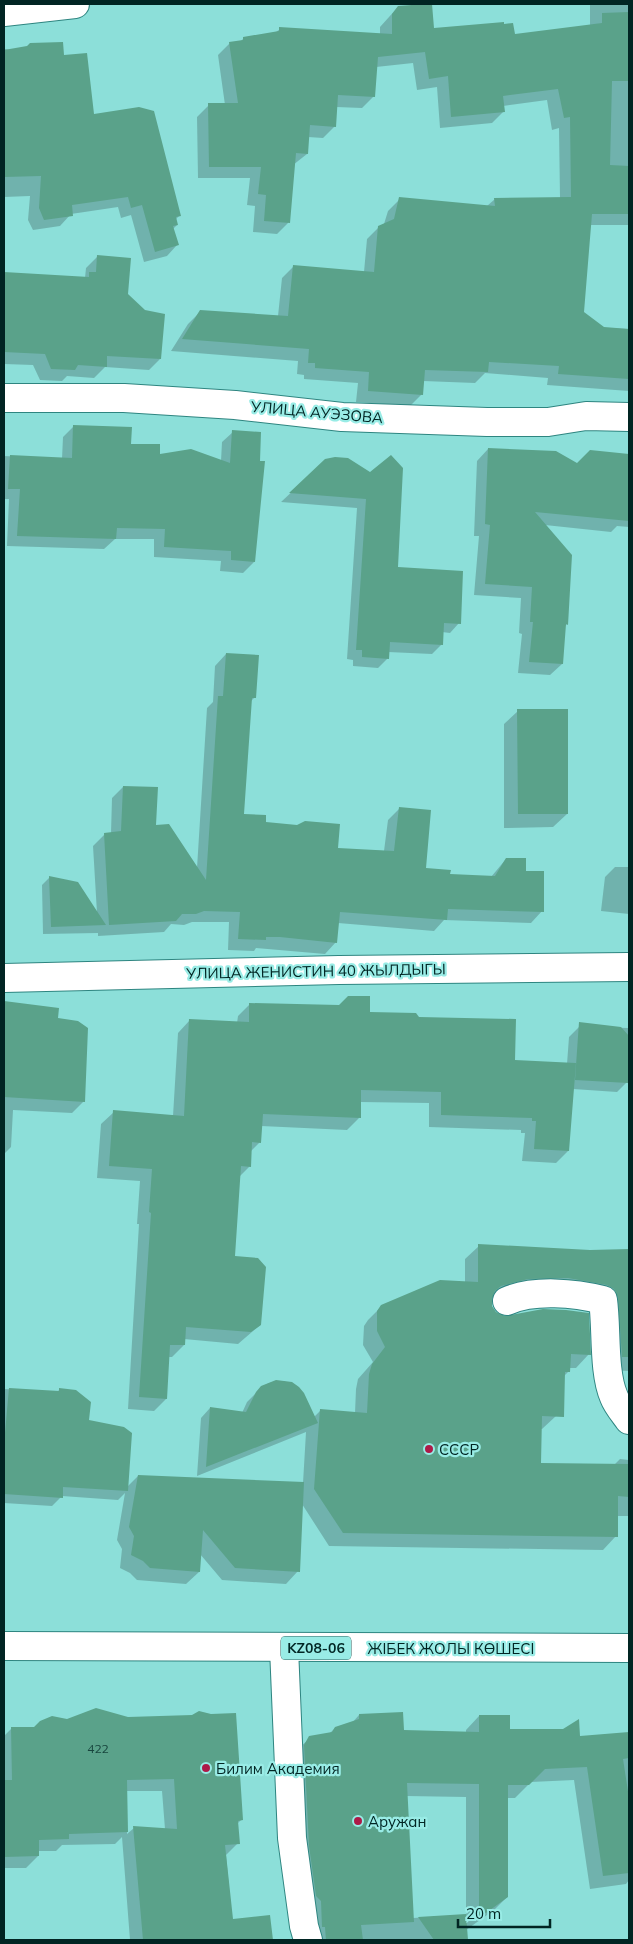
<svg xmlns="http://www.w3.org/2000/svg" width="633" height="1944" font-family="Mulish,sans-serif">
<style>
.shadow{fill:#0003;fill-rule:evenodd}
.building{fill:#5aa28a}
.lines{fill:none;stroke-linecap:round;stroke-linejoin:round}
.minor-casing{stroke:#2e8580;stroke-width:30}
.highway-casing{stroke:#2e8580;stroke-width:30}
.minor{stroke:#fff;stroke-width:28}
.highway{stroke:#fff;stroke-width:28}
.poi-dot{fill:#ad1a48;stroke:#99ece6;stroke-width:2}
.labels{text-anchor:middle;dominant-baseline:central;stroke-width:4.5;stroke-linejoin:round;paint-order:stroke}
.number-label{font-size:12px;fill:#17443d}
.shield{fill:#99ece6;stroke:#2f615e;stroke-width:1}
.shield-label{font-size:14px;font-weight:bold;fill:#012523}
.street-label{font-size:15px;fill:#012523;stroke:#99ece6}
.poi-label{font-size:15px;fill:#012523;stroke:#99ece6;text-anchor:start}
</style>
<rect width="100%" height="100%" fill="#8cdfd9"/>
<path class="shadow" d="M590,4h39v221h-40l-6,88 21,15 25,1v62l-82,-6 1,-7 -63,-5 -10,10 -52,-2 -1,13 -12,12 -54,-4 2,-19 -54,-4v-4l-7,-1 1,-13 -127,-10 17,-27 12,-12 78,4 4,-38 12,-12 70,6 3,-33 12,-12 5,-3 4,-13 12,-12 87,7 8,-7 65,-1 -1,-70 -7,2 -5,-30 -44,6 1,5 -12,12 -52,5 -3,-41 -20,3 -4,-27 -37,4 -2,29 -12,12 -26,-1 -1,19 -12,12 -15,-1 -1,17 -14,11 -5,58 -11,11 -24,-2 2,-26 -8,-1 3,-27h-52l-1,-61 12,-12h16l-7,-50 12,-12 10,-1 4,-4 31,-5 5,-4 100,6v-8l18,-20 34,22 82,6 76,-9z
M4,49l58,8 31,58 87,100 -5,5 2,5 -4,4 4,16 -10,11 -23,6 -13,-47 -10,3 -3,-11 -47,7 -11,12 -27,4 -5,-10 2,-24 -26,1z
M97,257l30,37 33,65 -11,11 -44,-3 -11,11 -27,-2 -5,5 -22,-1 -7,-15 -29,-1v-91l81,5 1,-10z
M74,426l85,30 62,5 1,-19 11,-10 21,130 -11,11 -23,-2 1,-10 -67,-4v-18h-39l-11,10 -97,-3 2,-47h-5v-43l58,3 1,-22z
M488,449l135,62 6,-8v24l-12,-1 -6,6 -66,-7 22,99 -3,3 -2,37 -12,11 -32,-2 4,-39 -3,-1 2,-35 -47,-3 5,-59h-5l3,-75z
M326,460l44,14 27,95 62,54 -9,10 -8,-1v12l-10,10 -44,-2v6l-10,10 -25,-2v-6l-6,-1 10,-151 -76,-6z
M226,654l29,43 -5,5 -7,113 93,34 48,2 4,-31 11,-11 26,60 24,6 42,2 15,-18 19,13 17,39 -11,12 -87,-3 -10,11 -96,-8 -2,19 -11,12 -69,-6 -2,3 -26,-1 1,-28h-37l-8,3 -13,-1 -7,8 -66,4v-3l-55,1 -1,-49 8,-8 47,36 -4,-67 12,-12 6,-1 1,-35 11,-11 32,40 42,41 10,-160 6,-6 2,-36z
M518,711l49,103 -14,13 -49,1v-104z
M615,867h14v47l-28,-3 4,-34z
M4,1002l53,17 27,82 -12,12 -59,-3 -2,37 -7,7z
M250,1004l168,14 96,43 53,3 2,-27 10,-10 50,1v43l-2,11 -10,10 -44,-3 -5,62 -12,12 -34,-2 3,-28h-4v-3l-92,-3v-24l-69,-1 -1,16 -12,12 -86,-4 -1,16 -9,9 -1,15 -11,11 -5,80 26,68 -22,19 -54,-5v6l-12,12h-4l-2,42 -12,12 -26,-2 11,-185h-2l3,-43 -43,-3 4,-54 13,-12 59,4 5,-83 12,-13 47,3 1,-7z
M479,1246l111,5h39v120l-20,-1 -4,-58 -92,-20 -22,6v8l5,7 93,41 -13,14h-7v3l-6,6 -7,39 -14,13h-2l-1,35 75,1 6,-6 9,1v56h-13v20l-13,14 -274,-4 -27,-42 -4,67 -12,13 -64,-4 -22,-26 -1,18 -13,12 -49,-4 -7,-7 -10,-5 2,-19 -5,-9 8,-47 -7,7 -56,-4 -10,10 -48,-3v-114l53,3 3,-3 28,32 39,66 11,-11 165,7 3,-51 -109,44 4,-58 9,-10 32,5 5,-11 15,-15 7,-4 15,-2 14,7 16,29 6,-6 35,2 1,-24 2,-10 15,-17 -10,-17 1,-19 4,-6 14,-14 83,-23v-24z
M96,1710l145,110 -4,4 1,19 -12,12 6,65 37,-4 3,24h-142l-8,-103 -7,7 -53,1 -6,6h-18v5l-12,12h-22v-132l7,-7 23,-1 33,-8zM126,1791h36l3,38 -31,-1 -7,6z
M359,1715l44,17 63,1v-3l13,-14 29,15 71,7 50,-5v147l-3,4 -36,5 -16,-109 -43,2 -16,16h-8v99l-13,13 -28,20v10h-154l-16,-189 14,-13 20,-5 5,-5 17,-5zM406,1796l60,1v118l-53,3z"/>
<path class="building" d="M425,4h7l2,24 70,-6v2l9,-1 2,11 87,-11v-10l27,-1v69h-17l-2,84 19,1v48h-37l-8,98 20,15 25,2v50l-71,-5 1,-8 -70,-4 -1,10 -63,-2 -2,25 -55,-4 1,-19 -54,-4v-5h-7l1,-14 -127,-10 18,-29 88,6 5,-51 81,7 4,-46 16,-7 5,-22 96,9 -1,-8 77,-1 -1,-80 -6,1 -6,-29 -55,7 2,16 -54,5 -3,-41 -19,3 -4,-27 -47,5 -3,40 -37,-2 -2,32 -26,-2 -2,29 -12,-1 -6,70 -26,-2 2,-26 -8,-1 3,-27h-52l-1,-64h30l-9,-61 14,-2v-3l36,-6v-4l113,7v-20l6,-8z
M63,42l1,13 23,-2 7,61 45,-7 15,4 27,105 -5,1 2,8 -5,1 6,19 -24,7 -13,-47 -11,3 -3,-11 -56,8 1,11 -29,4 -5,-12 2,-32 -37,1v-127l23,-4 3,-3z
M97,255l34,3 -3,36 17,16 20,4 -4,45 -54,-3v11l-29,-2 -3,5 -24,-1 -6,-15 -41,-2v-80l85,5v-5h7z
M73,425l59,2 -1,17h29v10l31,-5 39,14 2,-33 29,2 -1,29h5l-10,101 -24,-2v-9l-67,-4 1,-18 -48,-1 -1,11 -99,-3 3,-47h-12l2,-34 62,3z
M488,448l68,3 21,12 13,-13 39,4v67l-94,-9 37,43 -4,70 -2,-1 -3,40 -34,-2 4,-40h-3l2,-35 -47,-3 5,-59 -5,-1z
M391,455l12,13 -5,99 65,4 -2,53 -17,-1 -1,22 -53,-3 -1,17 -27,-2v-7h-6l10,-151 -77,-6 36,-34 10,-2 13,1 22,14z
M226,653l33,2 -3,43h-4l-8,116 22,1v7l31,3 8,-4 35,3 -2,24 56,3 5,-44 32,3 -5,58 25,2 -1,4 45,2 11,-18h20v13h18v41l-96,-3 -1,11 -107,-8 -3,31 -57,-6h-14v3l-28,-1 2,-27 -36,-1 -8,3h-14l-6,7 -67,4 -5,-92 17,-2 2,-45 35,1 -2,38 13,-1 37,56 12,-184h5z
M517,709h51v105h-50z
M49,876l29,6 28,43 -55,2z
M348,996h22v16l46,1 3,4 97,2 -1,41 61,3 -7,88 -35,-2 2,-28h-4v-3l-91,-3v-23l-80,-2v28l-98,-4 -2,29 -9,-1 -1,25 -10,-1 -6,90 23,2 8,9 -5,58 -10,7 -65,-5 -1,18h-15l-3,54 -28,-2 12,-184 -2,-1 3,-43 -43,-3 4,-56 71,6 5,-97 60,3v-19l90,2z
M4,1001l55,7 -1,10 20,3 10,7 -3,74 -81,-5z
M579,1022l42,5 8,9 -1,47 -53,-3z
M478,1244l112,6 39,-1v108h-7l-4,-59 -4,-9 -7,-4 -39,-7 -40,1 -27,7 -6,5 -3,8v7l4,6 9,4 38,-7 23,1 23,3 2,42 -20,-1 -1,18h-5l-1,45 -22,-1 -1,47 88,1v33l-11,-1v41l-275,-4 -29,-44 6,-80 47,4 2,-39 3,-10 13,-17 -8,-16v-20l4,-6 59,-25 38,2z
M276,1380l16,2 7,5 5,6 14,30 -112,44 4,-60 36,5 10,-20 5,-6z
M9,1388l50,3v-3l17,2 15,12 -2,18 35,7 8,6 -4,58 -65,-4v11l-59,-4v-50z
M138,1475l166,7 -4,90 -65,-4 -32,-38 -3,42 -50,-4 -7,-7 -12,-6 3,-19 -5,-9z
M96,1708l32,9 64,-2 7,-4 12,3 25,-1 7,107 -5,1 2,23 -15,1 8,74 37,-4 3,25h-130l-10,-114 44,3 -3,-50 -47,1 1,52 -59,2v5l-30,1v16l-35,1v-77h8l-1,-53h23l6,-6 12,-5 15,3z
M403,1712l1,18 75,2v-17h31v14h53l16,-10 1,17 49,-4v26l-6,1 6,39v75l-26,3 -16,-109 -42,2 -16,16h-21v112l-29,21v-134l-72,-1 7,139 -53,3 2,15h-37l-1,-13h-3l-1,-26 -5,-5 -7,-50 -5,-101 5,-9 23,-4 3,-5 24,-8v-5z
M466,1914l2,26h-34l-16,-23z"/>
<g class="lines">
<g class="minor-casing">
<path id="minor" d="M4,12l71,-8
M4,398h120l111,7 107,12 145,5h61l38,-6 43,1
M4,978l335,-8 290,-3
M507,1301c27,-12 68,-8 96,-1 4,29 0,72 11,97 3,8 10,16 15,23
M284,1648l8,190 12,88 4,14"/>
</g>
<g class="highway-casing">
<path id="highway" d="M4,1646l625,2"/>
</g>
<use href="#minor" class="minor"/>
<use href="#highway" class="highway"/>
</g>
<g class="poi-dot">
<circle cx="429" cy="1449" r="5"/>
<circle cx="206" cy="1768" r="5"/>
<circle cx="358" cy="1821" r="5"/>
</g>
<g class="labels">
<g class="number-label">
<text x="98" y="1748">422</text>
</g>
<rect class="shield" x="281" y="1636.5" width="70" height="23" rx="4"/>
<g class="shield-label">
<text x="316" y="1648">KZ08-06</text>
</g>
<g class="street-label">
<text transform="translate(317 412) rotate(5)">УЛИЦА АУЭЗОВА</text>
<text transform="translate(316 971) rotate(-1)">УЛИЦА ЖЕНИСТИН 40 ЖЫЛДЫГЫ</text>
<text x="451" y="1648">ЖІБЕК ЖОЛЫ КӨШЕСІ</text>
</g>
<g class="poi-label">
<text x="439" y="1449">СССР</text>
<text x="216" y="1768">Билим Академия</text>
<text x="368" y="1821">Аружан</text>
</g>
</g>
<rect width="633" height="1944" fill="none" stroke="#012523" stroke-width="10"/>
<path d="M458 1919v8h92v-8" fill="none" stroke="#012523" stroke-width="2.5"/>
<text x="466" y="1919" font-size="15" fill="#012523" stroke="#99ece6" stroke-width="4" paint-order="stroke">20 m</text>
</svg>
